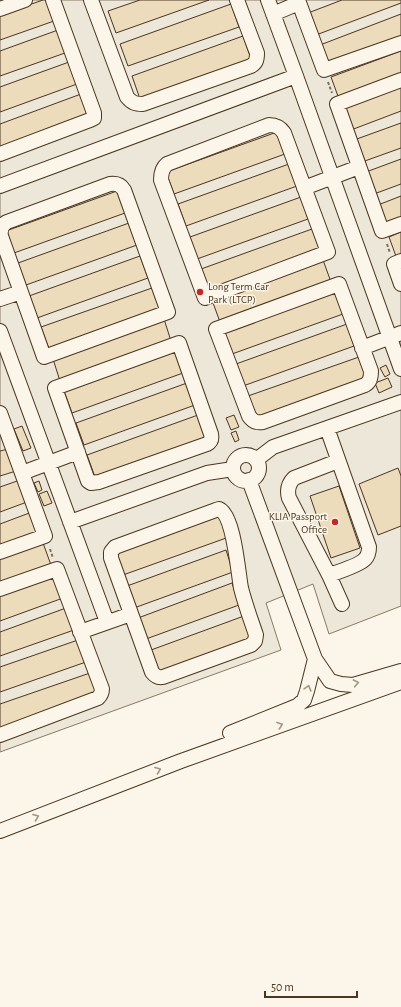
<svg xmlns="http://www.w3.org/2000/svg" width="401" height="1007" font-family="'Alegreya Sans',sans-serif">
<style>
.parking{fill:#ede7d9;stroke:#887966}
.building{fill:#ecdcbc;stroke:#4a3520}
.lines{fill:none;stroke-linecap:round;stroke-linejoin:round}
.minor-casing{stroke:#4a3520;stroke-width:16}
.path{stroke:#7f6f5c;stroke-width:2;stroke-dasharray:3 2;stroke-linecap:butt}
.minor{stroke:#fbf6e9;stroke-width:14}
.oneway{stroke:#a29684}
.poi-dot{fill:#c62828;stroke:#fbf6e9;stroke-width:1.5}
.labels{text-anchor:middle;dominant-baseline:central;stroke-width:3;stroke-linejoin:round;paint-order:stroke}
.poi-label{font-size:11px;fill:#4a3520;stroke:#fbf6e9;text-anchor:start}
</style>
<rect width="100%" height="100%" fill="#fbf6e9"/>
<path class="parking" d="M0,0h401v606l-72,28 -16,-50 -47,19 15,47 -281,102z"/>
<path class="building" d="M43,0h4l7,21 -54,19v-25z
M140,0h69l-93,33 -8,-22z
M342,0h59v3l-85,32 -8,-22z
M231,4l8,23 -111,39 -8,-22z
M401,14v25l-73,27 -8,-21z
M58,30l7,23 -65,23v-25z
M243,36l8,23 -111,40 -8,-23z
M401,51v25l-62,23 -8,-22z
M69,62l8,22 -77,28v-25z
M401,87v24l-50,19 -8,-22z
M81,94l8,22 -89,32v-24z
M401,123v25l-39,14 -8,-22z
M277,132l8,22 -111,40 -8,-22z
M401,159v25l-27,10 -8,-22z
M289,164l8,22 -111,40 -8,-22z
M117,191l8,22 -111,40 -8,-22z
M401,196v25l-15,6 -8,-22z
M301,197l7,22 -111,40 -7,-22z
M129,223l8,22 -111,40 -8,-22z
M312,229l8,22 -111,40 -8,-22z
M401,232v25l-4,2 -8,-22z
M140,256l8,22 -111,40 -8,-22z
M323,260l8,22 -111,40 -8,-22z
M152,288l8,22 -111,39 -8,-22z
M335,292l8,22 -111,40 -8,-22z
M164,319l7,22 -111,40 -7,-22z
M347,324l7,22 -111,40 -7,-22z
M175,351l8,22 -111,40 -8,-22z
M359,357l8,22 -111,40 -8,-23z
M386,365l4,9 -5,3 -5,-9z
M388,378l4,9 -13,6 -4,-10z
M187,383l8,22 -111,40 -8,-22z
M198,415l8,22 -111,40 -8,-22z
M234,415l5,12 -8,3 -5,-12z
M22,426l9,22 -8,3 -9,-22z
M236,431l3,9 -4,2 -4,-9z
M8,449l8,22 -16,5v-25z
M398,468l3,8v50l-23,9 -19,-51z
M20,480l7,22 -27,10v-25z
M39,481l3,9 -4,2 -4,-9z
M339,486l21,62 -29,10 -21,-62z
M47,491l5,12 -8,3 -5,-12z
M32,512l8,22 -40,14v-24z
M221,515l8,22 -106,38 -7,-22z
M43,543l8,22 -51,18v-25z
M226,550l7,22 -99,36 -7,-22z
M55,576l8,22 -63,23v-25z
M232,583l7,22 -93,34 -8,-21z
M66,608l8,22 -74,26v-24z
M244,616l8,22 -93,34 -8,-22z
M78,640l8,22 -86,30v-25z
M90,673l8,22 -98,34v-25z"/>
<g class="lines">
<g class="minor-casing">
<path id="minor" d="M91,0l36,97c5,6 8,7 16,7l108,-38c5,-3 6,-6 6,-13l-20,-53
M268,0l28,76 105,293
M298,0l26,70 77,-27
M0,9l25,-9
M273,14l26,-11
M401,80l-64,24 45,127 19,-7
M269,125c7,0 11,2 15,8l44,119 -123,46 -44,-118c0,-7 1,-12 6,-16z
M0,154l90,-34 4,-2v-5l-41,-113
M110,184c7,-1 11,1 14,6l44,122 -124,45 -43,-121c-1,-6 0,-11 6,-14z
M0,186l296,-110
M304,188l55,-21
M401,261l-7,3 7,20
M339,284l32,87c0,7 -1,11 -6,14l-102,37c-6,1 -10,0 -14,-6l-33,-87z
M0,299l21,-7
M0,331l107,291
M179,343l32,91c1,5 0,8 -4,10l-108,38 -8,1 -3,-2 -33,-93z
M362,348l39,-15
M0,413l45,123 -45,16
M327,428l42,119c0,4 0,8 -4,12 -5,6 -27,13 -36,16
M233 468a13 13 0 1 1 26 0a13 13 0 1 1-26 0Z
M256,460l17,-13 128,-45
M338,461l-44,17c-6,6 -7,13 -5,20l40,77 13,29
M22,473l56,-21
M249,480l66,179 15,22 11,3 12,1 48,-14
M219,509c15,6 19,63 22,79 4,16 10,32 15,47l-1,6 -4,4 -88,32c-5,1 -8,-1 -11,-5l-41,-114v-6l4,-5 101,-37z
M70,522l137,-49 26,-4
M0,589l57,-20 45,120c0,4 -1,6 -4,9l-98,37
M80,632l51,-18
M230,733l67,-27 7,-6 3,-9 8,-32
M0,831l181,-70 220,-79"/>
</g>
<path class="path" d="M328,82l4,11
M387,244l3,9
M50,549l3,9"/>
<use href="#minor" class="minor"/>
</g>
<defs><path id="oneway-chevron" d="M-2-3.5L2.5 0L-2 3.5" fill="none" stroke-width="1.6" stroke-linecap="round" stroke-linejoin="round"/></defs>
<g class="oneway">
<use href="#oneway-chevron" transform="translate(356 683) rotate(-11)"/>
<use href="#oneway-chevron" transform="translate(308 688) rotate(-74)"/>
<use href="#oneway-chevron" transform="translate(280 725) rotate(-20)"/>
<use href="#oneway-chevron" transform="translate(158 770) rotate(-21)"/>
<use href="#oneway-chevron" transform="translate(36 817) rotate(-21)"/>
</g>
<g class="poi-dot">
<circle cx="200" cy="292" r="4"/>
<circle cx="335" cy="522" r="4"/>
</g>
<g class="labels">
<g class="poi-label">
<text x="208" y="286">Long Term Car<tspan x="208" dy="13">Park (LTCP)</tspan></text>
<text x="327" y="516" text-anchor="end">KLIA Passport<tspan x="327" dy="13">Office</tspan></text>
</g>
</g>
<path d="M265 991v6h92v-6" fill="none" stroke="#4a3520" stroke-width="2"/>
<text x="271" y="991" font-size="12" fill="#4a3520" stroke="#fbf6e9" stroke-width="3" paint-order="stroke">50 m</text>
</svg>
